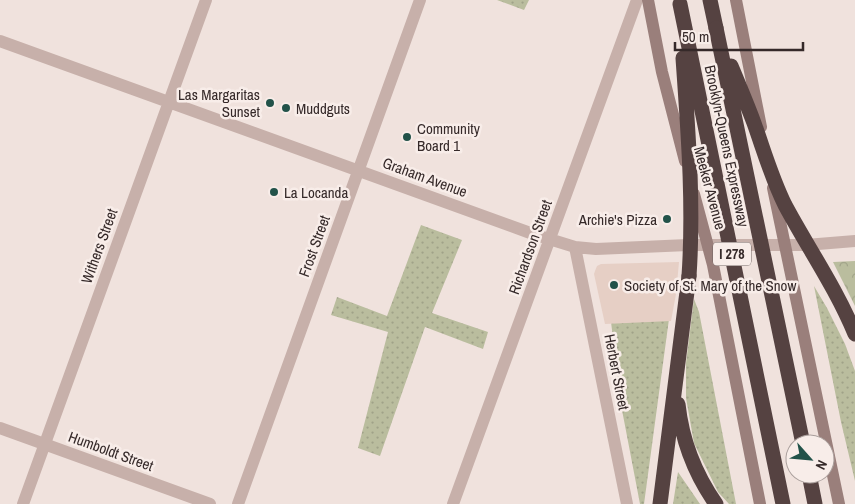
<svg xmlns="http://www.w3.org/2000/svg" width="855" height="504" font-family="'Archivo Narrow',sans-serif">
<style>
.grass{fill:url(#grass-dots)}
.forest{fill:url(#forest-crowns)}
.plaza{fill:#e6cfc5}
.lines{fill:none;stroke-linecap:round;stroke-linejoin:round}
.minor{stroke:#c7b0aa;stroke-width:12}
.secondary{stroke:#9a7f7b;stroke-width:12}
.motorway{stroke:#554241;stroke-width:15}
.motorway-bridge{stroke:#554241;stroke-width:15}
.poi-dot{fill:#225249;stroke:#f8ede9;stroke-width:2}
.labels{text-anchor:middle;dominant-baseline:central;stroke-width:5;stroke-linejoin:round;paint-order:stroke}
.shield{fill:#f8ede9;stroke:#706463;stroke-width:1}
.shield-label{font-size:14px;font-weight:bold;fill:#352929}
.poi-label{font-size:15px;fill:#352929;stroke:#f8ede9;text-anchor:start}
.street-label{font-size:15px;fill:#352929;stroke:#f8ede9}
</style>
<defs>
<pattern id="grass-dots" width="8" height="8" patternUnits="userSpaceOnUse" patternTransform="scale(1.25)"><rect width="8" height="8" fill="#babd9e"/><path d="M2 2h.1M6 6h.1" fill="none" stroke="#a0a288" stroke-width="1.8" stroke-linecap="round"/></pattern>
<pattern id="forest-crowns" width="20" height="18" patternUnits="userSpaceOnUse" patternTransform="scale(1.25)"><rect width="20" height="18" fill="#babd9e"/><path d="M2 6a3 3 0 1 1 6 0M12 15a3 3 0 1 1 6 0" fill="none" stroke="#a0a288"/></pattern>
</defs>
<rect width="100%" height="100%" fill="#f0e2dd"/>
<path class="grass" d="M497,0h32l-5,10z
M421,225l41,15 -30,73 56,19 -5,17 -58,-22 -45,129 -22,-8 30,-116 -57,-17 6,-18 50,19z
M814,286l13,22 18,36 10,27v110l-14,-59z
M694,299l5,13 37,192h-7l-11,-12 -24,-49 -8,-45v-35z
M669,319l-25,185h-4l-18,-94 -11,-88z
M678,472l22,32h-27z"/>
<path class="forest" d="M855,261v45l-22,-44z"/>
<path class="plaza" d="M679,262l-3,32 -5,27 -66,3 -11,-50 1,-3 2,-5 4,-2z"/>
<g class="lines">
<path class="minor" d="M0,41l533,193 42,13 21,2 92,-4h118l49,-4
M575,247l52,257
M0,428l210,76
M23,504l183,-504
M238,504l182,-504
M453,504l184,-504"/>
<path class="secondary" d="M648,0l14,72 23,89
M736,0l25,127
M773,188l66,316
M694,194l19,71 47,239"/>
<path class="motorway" d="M710,0l6,28
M678,404c4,37 17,70 38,100
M809,474l6,30
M660,504l29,-228"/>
<path class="motorway-bridge" d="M680,4l103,500
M716,28l87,416
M683,58c5,73 11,145 6,218
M731,66c8,19 16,38 23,57 10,28 18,56 31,82 23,43 51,83 70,129"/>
</g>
<g class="poi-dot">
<circle cx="270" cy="103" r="5"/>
<circle cx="286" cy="108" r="5"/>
<circle cx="407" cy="137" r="5"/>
<circle cx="274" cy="192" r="5"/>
<circle cx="667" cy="219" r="5"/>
<circle cx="614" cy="285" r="5"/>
</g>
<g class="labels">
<rect class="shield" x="713" y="242.5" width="38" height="23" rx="4"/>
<g class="shield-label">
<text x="732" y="254">I 278</text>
</g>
<g class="poi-label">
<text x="260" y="94" text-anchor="end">Las Margaritas<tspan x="260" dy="17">Sunset</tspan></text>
<text x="296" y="108">Muddguts</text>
<text x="417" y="128">Community<tspan x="417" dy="17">Board 1</tspan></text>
<text x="284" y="192">La Locanda</text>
<text x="657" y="219" text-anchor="end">Archie's Pizza</text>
<text x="624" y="285">Society of St. Mary of the Snow</text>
</g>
<g class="street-label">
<text transform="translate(727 146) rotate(78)">Brooklyn-Queens Expressway</text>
<text transform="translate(425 177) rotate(20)">Graham Avenue</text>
<text transform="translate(710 188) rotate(75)">Meeker Avenue</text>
<text transform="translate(99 246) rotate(-70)">Withers Street</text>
<text transform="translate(314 246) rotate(-70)">Frost Street</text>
<text transform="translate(530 247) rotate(-70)">Richardson Street</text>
<text transform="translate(617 372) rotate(79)">Herbert Street</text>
<text transform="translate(111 451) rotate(20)">Humboldt Street</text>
</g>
</g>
<g transform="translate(810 459) rotate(117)"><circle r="24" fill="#f8ede9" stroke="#aa9f9c"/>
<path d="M0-4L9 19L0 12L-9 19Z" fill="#225249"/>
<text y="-8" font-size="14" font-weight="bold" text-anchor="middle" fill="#352929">N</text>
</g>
<path d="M675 42v8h128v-8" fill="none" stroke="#352929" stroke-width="2.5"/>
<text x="682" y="42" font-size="15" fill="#352929" stroke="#f8ede9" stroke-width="4" paint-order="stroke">50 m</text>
</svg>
